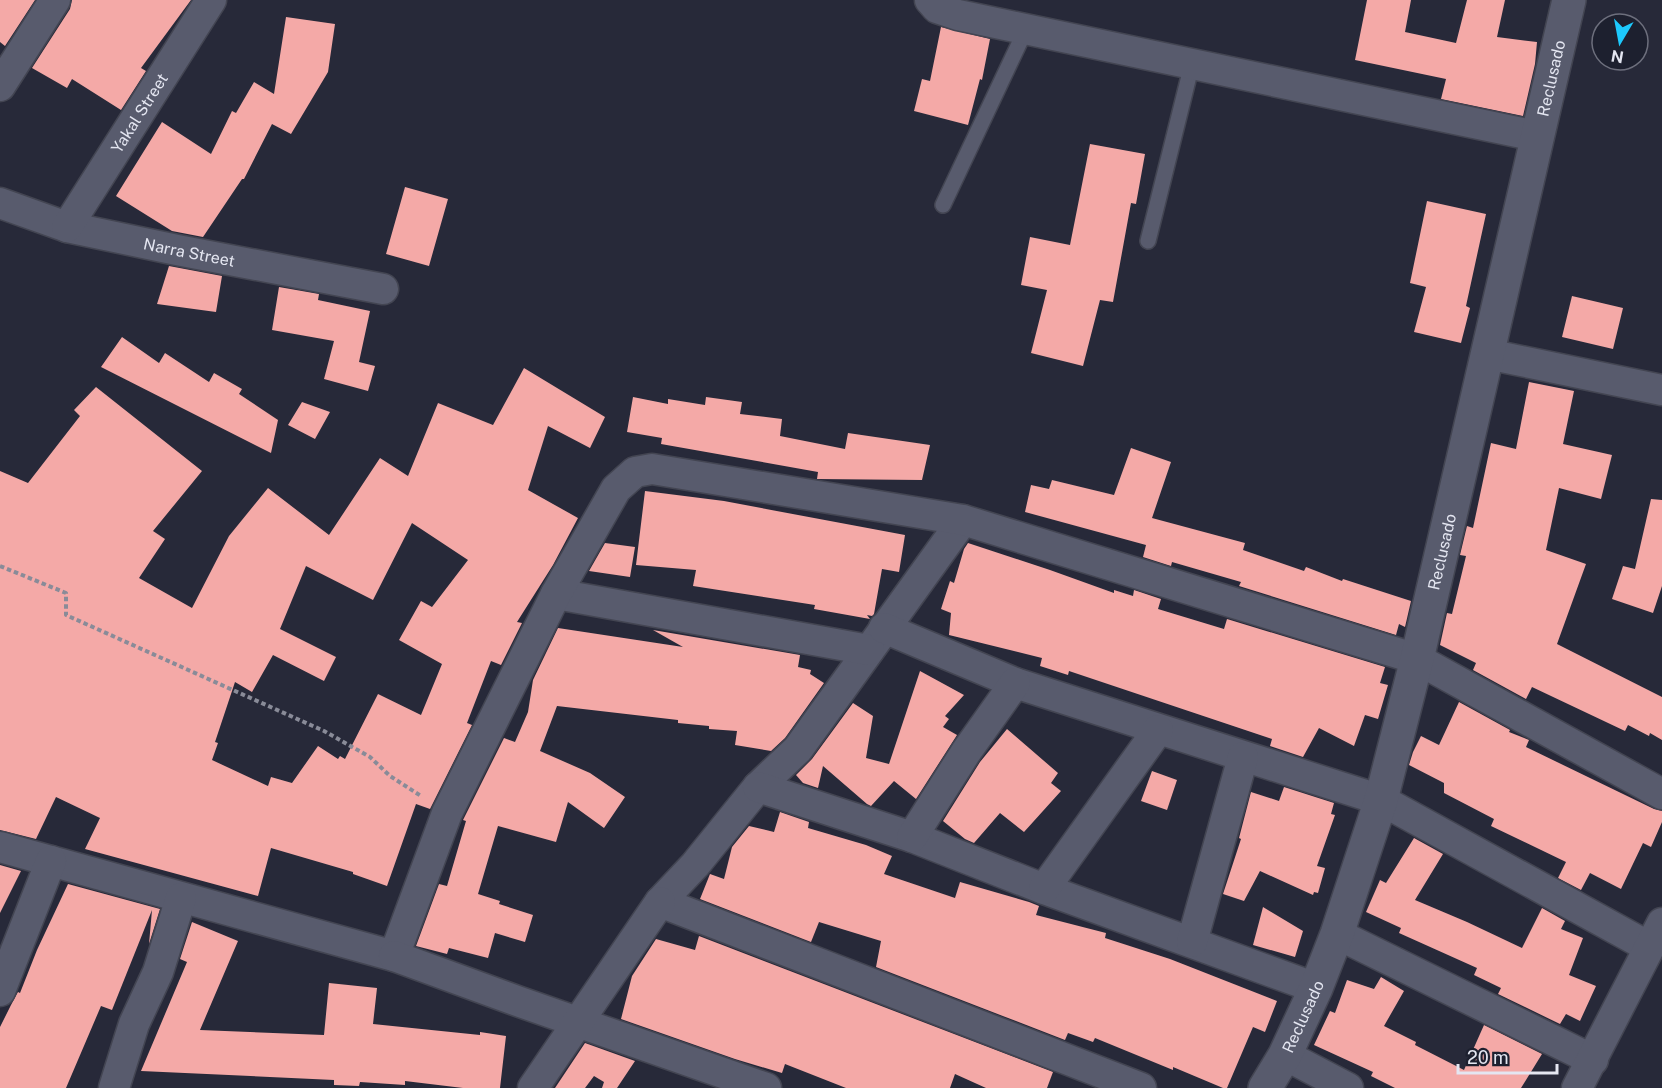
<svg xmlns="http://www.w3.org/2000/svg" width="1662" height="1088" font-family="'Public Sans',sans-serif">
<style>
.building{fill:#f4a9a7;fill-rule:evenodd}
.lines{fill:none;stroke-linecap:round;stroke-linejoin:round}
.service-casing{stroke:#434552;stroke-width:18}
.minor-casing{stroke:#434552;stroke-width:33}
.tertiary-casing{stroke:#434552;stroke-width:36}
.path{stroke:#898b98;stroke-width:4;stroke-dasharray:4.5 3;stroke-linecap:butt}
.service{stroke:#585b6d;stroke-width:15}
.minor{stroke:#585b6d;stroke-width:30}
.tertiary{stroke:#585b6d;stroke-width:33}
.labels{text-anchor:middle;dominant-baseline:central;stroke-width:6;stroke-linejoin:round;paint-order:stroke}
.street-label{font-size:16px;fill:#e4e6f1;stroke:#1d202f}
</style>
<rect width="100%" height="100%" fill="#272939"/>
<path class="building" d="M0,0h35l-30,46 -5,-4z
M72,0h119l-50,68 5,3 -25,39 -49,-31 -5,9 -35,-20 38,-59z
M1367,0h44l-6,32 51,11 11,-43h38l-8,37 40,5 -2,22 -12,52 -82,-17 5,-20 -91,-19z
M286,17l49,7 -7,48 -37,62 -19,-10 -28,55h-2l-39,58 -31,-6 -56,-35 46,-74 49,32 21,-43 4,2 18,-31 20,12z
M941,27l49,12 -8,41 -2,-1 -12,46 -54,-14 8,-32 8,2z
M1090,144l55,10 -9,50 -5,-1 -18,99 -13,-2 -17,66 -52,-13 16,-63 -26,-5 9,-48 40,8z
M405,187l43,12 -19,67 -43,-12z
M1427,201l59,13 -20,92 4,2 -9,35 -47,-11 12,-45 -16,-4z
M169,266l53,10 -6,36 -59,-8z
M279,287l40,7 -1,6 52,11 -11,51 16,4 -7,25 -44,-12 10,-38 -62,-11z
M1572,296l51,12 -10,41 -51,-12z
M122,337l37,26 6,-10 44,29 5,-9 28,16 -3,5 39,26 -7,33 -170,-86z
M524,368l81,49 -15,31 -42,-22 -20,64 50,28 -25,47 -36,57 5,1 -21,42 -10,-4 -24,62 5,2 -42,84 -14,-5 -29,82 -34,-12v-2l-82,-24 -13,48 -173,-47 15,-31 -44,-21 -20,42 -36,-9v-359l28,12 52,-67 -6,-6 22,-23 106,84 -49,60 12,8 -26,39 53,30 37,-72 39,-48 61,47 51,-77 28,18 30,-73 55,22zM412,523l56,37 -36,47 -11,-6 -22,39 43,24 -21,51 -43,-21 -33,65 -5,-3 -2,3 -20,-13 -26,37 -21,-6 -3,9 -56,-26 6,-17 -3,-1 20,-60 17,10 21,-37 51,26 12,-24 -56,-28 26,-63 67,34z
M1529,382l45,9 -11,53 49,11 -11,44 -42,-11 -13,62 40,14 -29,80 105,53v43l-12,-7 -1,3 -21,-11 -3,6 -93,-44 -6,12 -53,-29 3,-7 -36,-18 7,-32 5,1 14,-58 -6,-1 7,-29 6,2 18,-85 25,6z
M633,397l35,7v-5l37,6 1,-8 36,5 -2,12 42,5 -2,17 65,13 3,-16 82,12 -8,35 -105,-1 1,-7 -157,-28 1,-6 -35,-6z
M302,402l28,10 -15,27 -27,-14z
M1131,448l40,14 -19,56 93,25 -2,7 61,21 2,-4 36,14 1,-2 68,22 -6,26 -6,-3 -3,11 -157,-49 2,-4 -69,-20 -1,4 -28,-9 3,-12 -121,-33 6,-27 18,4 3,-9 62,15z
M645,491l79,10 181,34 -6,37 -17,-3 -8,45 -2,2 -5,-1 3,4 -56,-10 1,-4 -122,-19 3,-16 -60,-5z
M1651,499l11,1v86l-9,27 -41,-14 11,-33 12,3z
M605,543l30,4 -5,30 -41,-6z
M968,543l82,27 64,23v-3l19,6 1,-6 27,9 -3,10 66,20 3,-10 158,48 -5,16 8,2 -10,34 -13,-4 -11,31 -35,-18 -16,29 -33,-11 2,-7 -203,-68 -1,4 -28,-9 2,-8 -93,-23 2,-22 -10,-4 9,-28 4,2 10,-34z
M558,628l125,19 -30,-17 147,25 -2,12 13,3 -1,4 14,9 -39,55 -14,13 -36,-6 2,-14 -28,-2v-3l-31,-3v-3l-121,-14 -17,45 50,22 35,24 -21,31 -36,-26 -12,40 -58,-16 -20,68 22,7 -1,3 34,11 -8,27 -30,-9 -7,25 -39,-10 -2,6 -31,-8 23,-62 8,2 19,-65 -3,-1 41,-82 11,4 13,-30 5,-32z
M920,671l44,24 -19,21 4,3 -6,8 14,8 -41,64 -22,-18 -23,25 -4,-2 -44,-38 -5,22 -15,-5 -7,-8 16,-16 41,-56 20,13 -7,42 23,6z
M1459,702l51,28 -1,2 20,8 -3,7 128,62 8,2v11l-11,25 -8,-4 -22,46 -31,-16 -9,17 -23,-12 8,-16 -75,-36 3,-7 -50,-26v-10l-35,-18 4,-13 8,-16 18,9z
M1007,729l51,44 -7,10 10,8 -37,41 -24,-19 -26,30 -9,-4 -22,-18 37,-59z
M1152,771l25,9 -10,30 -26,-9z
M1284,787l50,16 -3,11 4,1 -18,51 8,2 -7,25 -4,-1 -1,3 -53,-24 -16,30 -21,-7 18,-55 -2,-1 12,-46 28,9z
M780,812l29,10 -1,6 58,17 26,11 -8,18 71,24 5,-16 69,20 10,4 -3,9 70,18 -1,5 65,21 107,42 -12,31 -12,-5 -26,61h-4l-50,-21v3l-78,-32 -2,4 -25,-9 -3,7 -189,-73 5,-26 -62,-19 -8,20 -111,-43 10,-25 14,5 8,-32 17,-21 25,6z
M1414,838l29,16 -28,46 52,22 55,26 20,-40 23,13 -4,8 22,9 -14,37 27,11 -16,35 -14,-7 -6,10 -62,-30 3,-6 -27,-13 3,-7 -78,-35 2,-5 -35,-16 14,-32 6,3z
M0,865l21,6 -21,42z
M68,884l92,25 -11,35 3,-34 -40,100 -11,-4 -35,82h-66v-61l11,-22 7,-13 2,1 17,-43z
M1263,907l40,24 -8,26 -42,-12z
M192,922l46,19 -38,89 124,5 5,-52 48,5 -4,36 107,11v-3l26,4 -6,52h-37l-58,-7v4l-45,-3 -1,4 -25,-1v-5l-193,-9 46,-109 -7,-3z
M699,936l354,136 -6,16h-61l-31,-14 -5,14h-104l-61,-24 -3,9 -47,-14 -114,-40 11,-43 24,-37 39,11z
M1381,977l23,14 -20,35 32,16 -1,3 49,25 20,-45 58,29 -21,34h-126l-24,-12 2,-4 -59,-27 16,-34 5,2 12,-33 27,9z
M585,1043l50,18 -18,27h-15l2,-6 -10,-6 -9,12h-30z"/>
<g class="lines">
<g class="service-casing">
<path id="service" d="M943,205l83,-176
M1148,241l44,-177"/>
</g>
<g class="minor-casing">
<g id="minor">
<path d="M930,0l7,8 21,7 578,121"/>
<path d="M0,86l55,-86"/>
<path id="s1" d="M0,203l67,24 110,23 206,39"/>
<path id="s2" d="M67,227l144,-227"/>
<path d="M1487,354l175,36"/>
<path d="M963,520l-165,229 -40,38 -63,78 -35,37 481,186"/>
<path d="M556,594l313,56"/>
<path d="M884,628l131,55 366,117 268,147"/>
<path d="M758,787l154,50 132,52 272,99"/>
<path d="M912,837l54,-85 49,-69"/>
<path d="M0,847l394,109 53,-143 109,-219 60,-105 19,-17 17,-3 311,51 454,139 245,135"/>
<path d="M1044,889l114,-159"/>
<path d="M1337,934l256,126"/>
<path d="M1192,942l51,-185"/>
<path d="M394,956l126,46 246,86"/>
<path d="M0,991l51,-130"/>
<path d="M1285,1055l63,33"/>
<path d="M114,1088l20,-64 24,-52 23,-74"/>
<path d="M533,1088l127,-186"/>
<path d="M1577,1088l85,-165"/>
</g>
</g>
<g class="tertiary-casing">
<g id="tertiary">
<path id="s3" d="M1265,1088l20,-33 31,-67 21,-54 44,-134 36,-141 152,-659"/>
</g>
</g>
<path class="path" d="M0,566l66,27v22l258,116 46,26 20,19 31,20"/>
<use href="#service" class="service"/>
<use href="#minor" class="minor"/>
<use href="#tertiary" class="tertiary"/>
</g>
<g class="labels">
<g class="street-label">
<text stroke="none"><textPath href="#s3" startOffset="1053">Reclusado</textPath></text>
<text stroke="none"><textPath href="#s2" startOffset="135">Yakal Street</textPath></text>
<text stroke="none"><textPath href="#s1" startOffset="196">Narra Street</textPath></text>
<text stroke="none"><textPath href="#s3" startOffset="567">Reclusado</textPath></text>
<text stroke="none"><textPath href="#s3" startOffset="81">Reclusado</textPath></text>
</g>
</g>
<g transform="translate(1620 42) rotate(190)"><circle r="28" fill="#1d202f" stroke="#6d6f7d" stroke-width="1.5"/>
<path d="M0-4.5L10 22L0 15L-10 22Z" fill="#1dc9fd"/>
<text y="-9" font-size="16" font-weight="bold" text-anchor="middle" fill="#e4e6f1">N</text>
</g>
<path d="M1458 1064v9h99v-9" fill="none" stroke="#e4e6f1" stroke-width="3"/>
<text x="1467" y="1064" font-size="18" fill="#e4e6f1" stroke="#1d202f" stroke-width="4.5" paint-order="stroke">20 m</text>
</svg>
